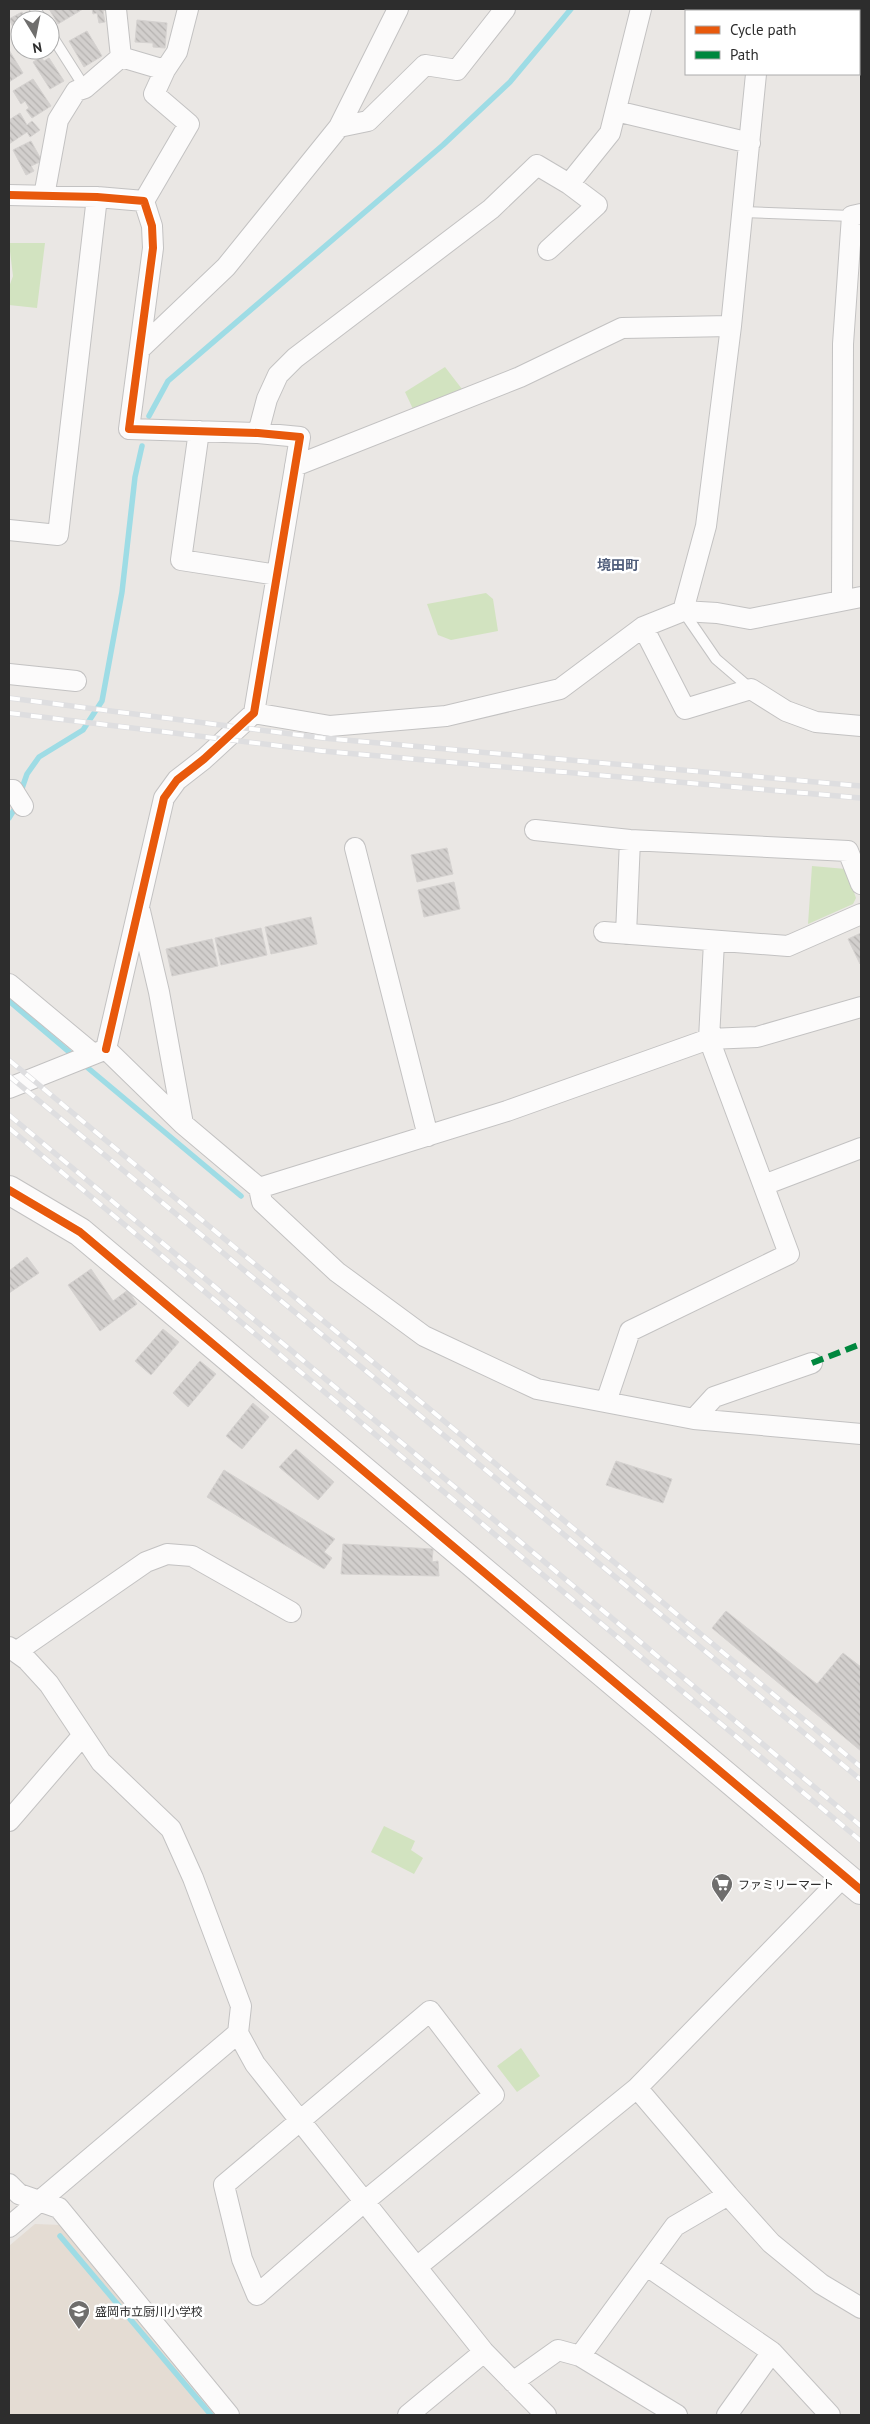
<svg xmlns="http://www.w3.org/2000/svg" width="870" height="2424" font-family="'PT Sans','Noto Sans JP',sans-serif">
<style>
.education{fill:#e4dcd3}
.park{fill:#d2e3c0}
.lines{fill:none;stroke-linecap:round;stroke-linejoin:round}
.stream{stroke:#9edce5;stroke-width:5.5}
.building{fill:url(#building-back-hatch);stroke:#d5d2d0}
.lane-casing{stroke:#c3c2c2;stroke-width:12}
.street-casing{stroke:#c3c2c2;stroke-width:22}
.secondary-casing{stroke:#c3c2c2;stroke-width:30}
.lane{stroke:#fcfbfb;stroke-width:10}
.street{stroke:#fcfbfb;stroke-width:20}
.secondary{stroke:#fcfbfb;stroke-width:28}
.rail-casing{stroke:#dedee0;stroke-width:5.5}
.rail{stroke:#fff;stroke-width:4;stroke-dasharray:11;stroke-linecap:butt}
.quiet{stroke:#00873e;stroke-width:6;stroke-dasharray:12 6;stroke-linecap:butt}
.cycleway-casing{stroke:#fff;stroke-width:11}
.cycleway{stroke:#e8590c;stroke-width:8}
.labels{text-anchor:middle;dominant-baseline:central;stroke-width:5;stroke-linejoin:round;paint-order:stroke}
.poi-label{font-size:12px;fill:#2d2d2d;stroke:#fff;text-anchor:start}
.neighbourhood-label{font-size:14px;font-weight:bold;fill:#505e7b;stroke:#fff}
</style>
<defs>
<pattern id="building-back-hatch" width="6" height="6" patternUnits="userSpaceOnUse" patternTransform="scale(1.25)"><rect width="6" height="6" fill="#d2cfcd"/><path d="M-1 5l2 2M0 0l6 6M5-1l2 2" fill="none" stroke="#b5b2b0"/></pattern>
</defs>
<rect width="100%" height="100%" fill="#eae7e4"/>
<path class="education" d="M35,2224l27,1 159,190h-212v-169z"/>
<path class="park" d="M9,243h36l-8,65 -28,-3v-18l4,-11z
M445,367l17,22 -49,20 -8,-17z
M486,593l7,6 5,32 -47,9 -13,-5 -11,-31z
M812,866l34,3 10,29 -3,6 -45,20z
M384,1826l31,15 -4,9 12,8 -9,16 -43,-22z
M521,2048l19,28 -23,16 -20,-26z"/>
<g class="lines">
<path class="stream" d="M149,416l19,-35 275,-236 67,-63 61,-73
M20,794l7,-20 12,-17 44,-27 19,-29 20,-109 13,-115 7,-31
M9,818l8,-13
M9,1001l66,56
M82,1063l159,133
M60,2236l151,179"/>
</g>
<path class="building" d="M49,9h34l-25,15z
M92,9h17l-6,2 2,11 -6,1 -2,-10 -4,1z
M22,12l5,8h-7v21l-11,-22z
M137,20l30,3 -2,25 -12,-1v-4l-18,-1z
M87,31l15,25 -18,11 -15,-26z
M9,50l14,23 -14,9z
M41,57l3,4 5,-3 15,23 -14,8 -17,-27z
M33,79l18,27 -19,12 -6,-8 3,-2 -4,-7 -4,3 -8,-13z
M20,113l7,12 5,-4 8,9 -10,7 -3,-5 -18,12v-24z
M31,141l11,20 -11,5 3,5 -8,4 -13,-25z
M447,848l6,26 -36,8 -6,-27z
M454,882l6,27 -36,8 -6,-27z
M311,917l6,27 -46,10 -6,-27z
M261,928l6,27 -46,10 -6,-27z
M861,933v30l-1,1 -12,-25z
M212,939l6,27 -46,10 -6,-27z
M27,1257l12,16 -30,20v-22z
M91,1269l22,32 15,-11 9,14 -37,27 -32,-46z
M163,1329l16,13 -28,33 -16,-14z
M200,1361l16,13 -28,33 -15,-14z
M253,1403l16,14 -27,32 -16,-13z
M296,1449l38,33 -16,18 -39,-33z
M616,1461l56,18 -9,24 -57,-18z
M224,1470l111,69 -11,13 8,6 -8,11 -117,-72z
M343,1544l90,5 -1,13 6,-1 1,15 -98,-2z
M726,1611l91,73 26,-31 18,14v84l-149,-123z"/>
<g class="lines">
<g class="lane-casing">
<path id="lane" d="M35,9l7,11
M50,33l35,55
M743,212l109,4
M683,611l33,48 35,30"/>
</g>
<g class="street-casing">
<path id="street" d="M116,9l5,48 44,13 -11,24 35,30 -45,77
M859,46h2
M165,70l12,-18 11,-43
M616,111l134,32
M339,127l29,-6 57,-56 32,5 48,-61
M9,195l88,2 47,4 8,25 1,22 -24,181 129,4 42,4 -46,276 -50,46 -27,21 -13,18 -58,251
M44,196l14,-76 18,-29 9,-3 36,-31
M548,250l49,-45 -28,-21
M141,348l85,-81 113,-140 59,-118
M199,431l-18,129 96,15
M258,433l9,-34 11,-24 17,-17 196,-149 46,-44 32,19 41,-51 31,-124
M295,466l225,-89 102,-49 109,-2
M9,530l49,5 39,-338
M842,599l1,-255 9,-128 9,-2
M683,611l23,-85 25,-200 25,-252
M643,627l42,82 66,-20 35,22 30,11 45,4
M9,674l67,7
M254,713l76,13 116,-10 114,-27 83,-62 40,-16 34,2 33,6 111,-22
M9,790h4l10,16
M535,830l95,10 218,11 13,33
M355,848l73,288
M140,911l19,81 24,132
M604,932l184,14 73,-32
M626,934l4,-94
M9,984l84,70
M106,1049l77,75 76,64 3,14 75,70 87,64 113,53 157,30 167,15
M9,1088l95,-38
M764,1185l97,-37
M259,1188l248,-77 202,-72 48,-2 104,-30
M606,1402l24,-71 159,-77 -80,-215 5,-97
M694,1419l20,-22 98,-34
M9,1647l18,13 22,24 52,78 70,67 22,49 48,128 -3,27 17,31 229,288 62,63
M16,1652l130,-90 21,-8 25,2 99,56
M9,1821l74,-86
M430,2011l64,84 -129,106 -108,94 -15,-36 -18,-74z
M637,2088l91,107 43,48 50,41 40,24
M9,2184l10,10 40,14 170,207
M9,2227l229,-194
M418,2266l219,-178 208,-213
M647,2266l125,86 -45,63
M772,2352l58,63
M580,2356l97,59
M513,2382l45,-32 22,6 95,-130 53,-31
M408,2415l76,-63"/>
</g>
<g class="secondary-casing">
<path id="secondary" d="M9,1190l71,42 781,658"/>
</g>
<use href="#lane" class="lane"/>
<use href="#street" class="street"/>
<use href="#secondary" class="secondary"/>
<g class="rail-casing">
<path id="rail" d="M9,698l314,40 538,48
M9,713l313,38 539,47
M9,1060l852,707
M9,1076l852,704
M9,1115l852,711
M9,1128l852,713"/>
</g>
<use href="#rail" class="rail"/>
<path class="quiet" d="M812,1363l49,-19"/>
<g class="cycleway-casing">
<path id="cycleway" d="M9,195l88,2 47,4 8,25 1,22 -24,181 129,4 42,4 -46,276 -50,46 -27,21 -13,18 -58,251
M9,1190l71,42 781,658"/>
</g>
<use href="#cycleway" class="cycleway"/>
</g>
<defs>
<g id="supermarket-pin" transform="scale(1.125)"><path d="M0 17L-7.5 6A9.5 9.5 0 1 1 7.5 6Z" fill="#6f6e6d" stroke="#fff"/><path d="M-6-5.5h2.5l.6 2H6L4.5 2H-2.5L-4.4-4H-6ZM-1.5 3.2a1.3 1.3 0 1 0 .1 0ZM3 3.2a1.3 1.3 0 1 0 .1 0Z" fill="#fff"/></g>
<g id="school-pin" transform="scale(1.125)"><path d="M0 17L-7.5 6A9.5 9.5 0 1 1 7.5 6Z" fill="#6f6e6d" stroke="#fff"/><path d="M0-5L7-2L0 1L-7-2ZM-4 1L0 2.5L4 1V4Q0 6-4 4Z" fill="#fff"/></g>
</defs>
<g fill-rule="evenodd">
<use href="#supermarket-pin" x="722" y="1884"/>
<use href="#school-pin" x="79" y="2311"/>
</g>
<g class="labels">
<g class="poi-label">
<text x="738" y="1884">ファミリーマート</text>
<text x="95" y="2311">盛岡市立厨川小学校</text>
</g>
<g class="neighbourhood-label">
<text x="618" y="565">境田町</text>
</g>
</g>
<rect width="870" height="2424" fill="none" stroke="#2d2d2d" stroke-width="20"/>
<rect x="685" y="10" width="175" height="65" fill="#ffffff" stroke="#ababab"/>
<rect x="695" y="26" width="25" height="8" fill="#e8590c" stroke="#ababab"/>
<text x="730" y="35" font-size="15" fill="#2d2d2d">Cycle path</text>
<rect x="695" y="51" width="25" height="8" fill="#00873e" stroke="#ababab"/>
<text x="730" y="60" font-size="15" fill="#2d2d2d">Path</text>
<g transform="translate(35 35) rotate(170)"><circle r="24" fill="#ffffff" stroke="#ababab"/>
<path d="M0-4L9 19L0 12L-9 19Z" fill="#6f6e6d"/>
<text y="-8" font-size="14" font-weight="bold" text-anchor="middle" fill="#2d2d2d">N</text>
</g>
</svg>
